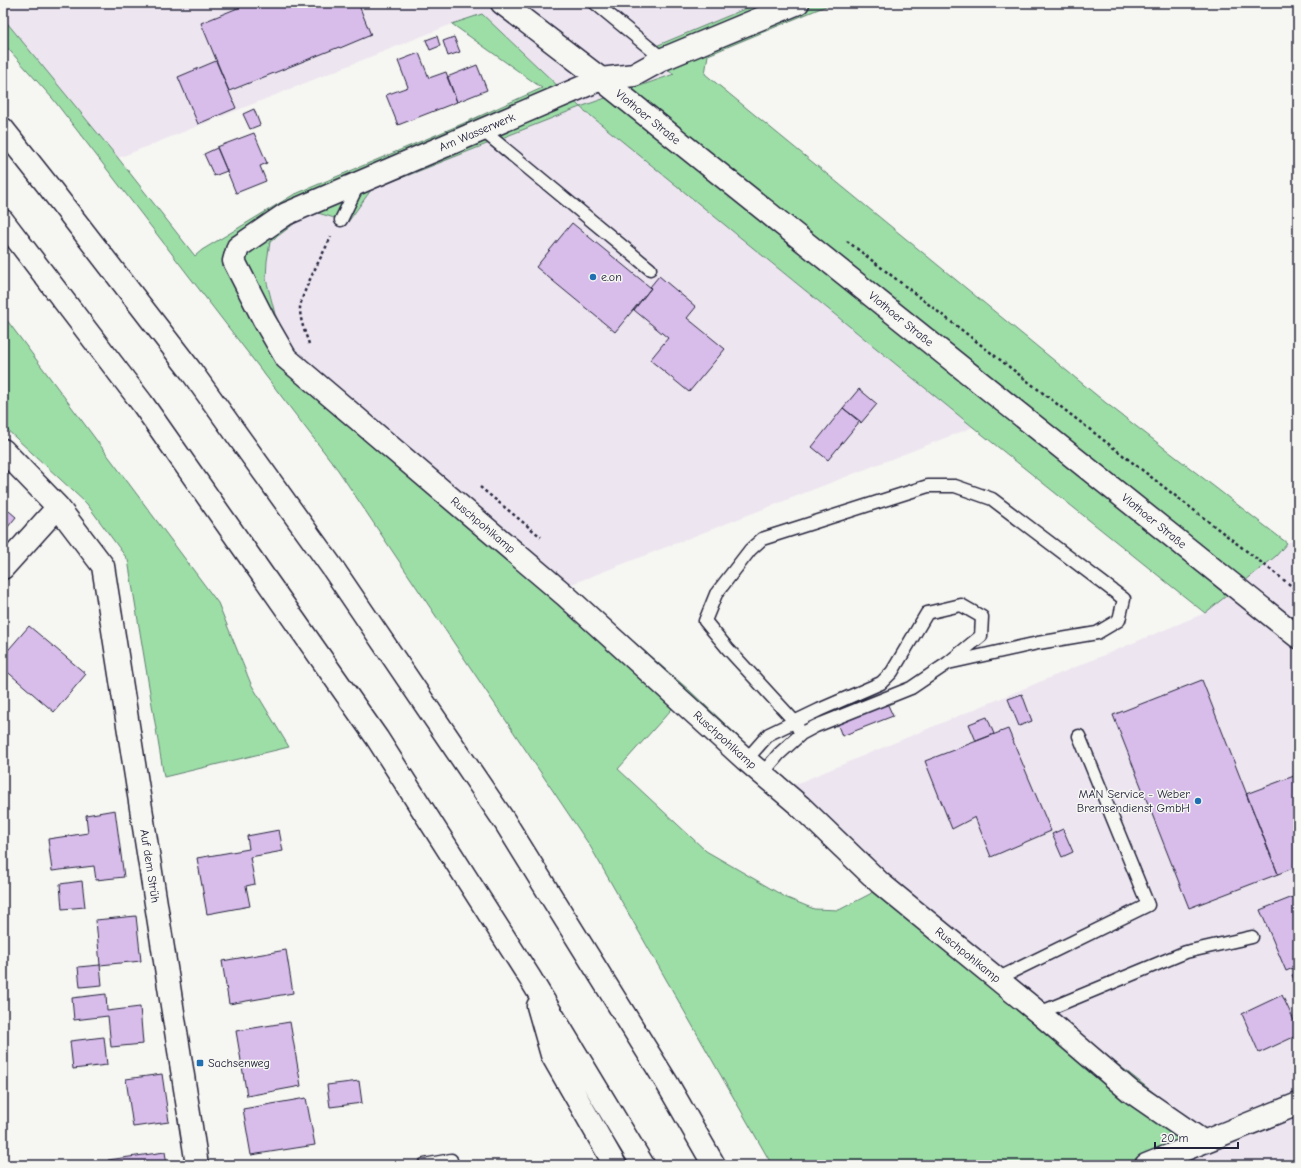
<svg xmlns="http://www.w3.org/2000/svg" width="1301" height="1168" font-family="'Comic Neue',sans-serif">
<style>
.built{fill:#ede5f0}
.green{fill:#9ddea7;stroke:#608071;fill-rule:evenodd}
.building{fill:#d8bdeb;stroke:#22223b}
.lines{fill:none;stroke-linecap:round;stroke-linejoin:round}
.lane-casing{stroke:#22223b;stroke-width:15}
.street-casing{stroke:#22223b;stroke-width:25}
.secondary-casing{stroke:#22223b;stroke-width:25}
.highway-casing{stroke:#22223b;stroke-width:25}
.path{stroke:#22223b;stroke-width:2.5;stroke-dasharray:3 3;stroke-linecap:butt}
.lane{stroke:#f6f6f2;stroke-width:12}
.street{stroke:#f6f6f2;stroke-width:22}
.secondary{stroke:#f6f6f2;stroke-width:22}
.highway{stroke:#f6f6f2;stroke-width:22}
.poi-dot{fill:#1f6fb2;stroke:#f6f6f2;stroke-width:1.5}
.labels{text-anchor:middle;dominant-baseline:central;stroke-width:3;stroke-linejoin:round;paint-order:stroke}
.street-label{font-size:12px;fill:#22223b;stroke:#f6f6f2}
.poi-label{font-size:12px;fill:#22223b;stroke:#f6f6f2;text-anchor:start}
</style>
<rect width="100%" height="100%" fill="#f6f6f2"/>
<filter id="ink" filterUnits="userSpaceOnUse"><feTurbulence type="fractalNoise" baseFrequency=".025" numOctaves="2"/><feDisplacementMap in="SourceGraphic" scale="8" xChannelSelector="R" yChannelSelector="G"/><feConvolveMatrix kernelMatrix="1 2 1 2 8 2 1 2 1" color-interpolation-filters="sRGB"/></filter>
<g filter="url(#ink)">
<path class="built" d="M3,3h756l-115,48 30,22 -94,34 393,320 -404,158 -276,-233 -18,-38 -9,-35 1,-18 3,-19 41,-31 37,11 23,-32 208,-83 -97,-93 -30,10 -334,134 -115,-140z
M1298,539v626h-116l-2,-30 -294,-254 -95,-95 414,-173 71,-57 11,-13z"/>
<path class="green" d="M759,3h74l-125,52 -3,19 401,329 181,140 -11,13 -71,57 -232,-186 -393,-320 -209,83 -23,32 -37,-11 -41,31 -3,19 -1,18 9,35 18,38 276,233 120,105 102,96 95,95 301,238 -7,16 2,30h-410l-182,-319 -252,-376 -285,-371 -50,-56v-25l115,140 77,98 7,-6 91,-55 169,-71 80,-36 -90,-64 30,-10 98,93 94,-33 -30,-23zM679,701l200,184 -9,9 -31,16 -25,-1 -27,-11 -81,-47 -88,-82z
M3,315l215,288 33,81 38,63 -125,30 -36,-217 -41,-56 -84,-78z"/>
<path class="building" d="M250,3h108l13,32 -31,13 -1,-1 -110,44 -28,-68z
M437,36l3,10 -10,4 -4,-10z
M454,37l6,15 -12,4 -5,-15z
M419,53l10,25 17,-6 11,30 -59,23 -12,-30 22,-8 -10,-26z
M216,61l20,47 -38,16 -20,-47z
M477,65l10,25 -30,12 -10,-25z
M254,109l6,16 -10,4 -7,-15z
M254,133l13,30 -7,3 6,15 -30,12 -19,-46z
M217,148l10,23 -13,5 -10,-22z
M572,223l79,65 -36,44 -79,-65z
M659,276l37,31 -9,11 38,31 -36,43 -39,-32 18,-22 -34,-28 17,-22 -1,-1z
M859,389l18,15 -16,19 -18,-15z
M843,408l17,13 -32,39 -16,-13z
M3,506l13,11 -13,16z
M29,626l57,48 -32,38 -51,-44v-12z
M1202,680l76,194 -89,34 -76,-193z
M1022,694l10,27 -13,5 -11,-27z
M887,703l6,13 -51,20 -5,-13z
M987,717l7,17 -18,7 -7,-17z
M1008,729l43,102 -60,26 -16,-40 -23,12 -27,-68z
M1294,776l4,10v80l-20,8 -32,-80z
M115,810l9,67 -28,3 -2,-14 -42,5 -4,-32 40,-6 -2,-18z
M1063,829l10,23 -11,5 -10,-23z
M279,830l4,21 -33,6 5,27 -9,2 4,20 -43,8 -10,-56 52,-9 -2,-13z
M82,881l3,26 -23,2 -2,-25z
M1298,895v71l-12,5 -26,-61z
M136,916l5,45 -41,4 -4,-45z
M286,950l7,43 -64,11 -7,-43z
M100,965l2,20 -22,2 -2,-20z
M1298,973v16l-6,-14z
M106,994l1,17 33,-4 3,37 -32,3 -3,-31 -34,4 -2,-22z
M1282,995l16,34v6l-39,18 -17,-39z
M290,1022l11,64 -54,10 -11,-65z
M104,1037l3,28 -34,4 -3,-28z
M162,1074l7,48 -36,5 -7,-48z
M359,1081l3,22 -32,4 -3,-22z
M306,1098l9,47 -64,10 -8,-46z
M165,1152l2,13h-58l-1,-5z"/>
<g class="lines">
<g class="lane-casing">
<path id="lane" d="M595,3l68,56
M482,130l168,139
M341,220l18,-37
M801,734l-6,-12 -67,-73 -23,-28 11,-27 34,-44 12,-11 166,-53h27l37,13 132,100 -5,21 -22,13 -59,10 -90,20
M746,760l23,-26 50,-24 62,-27 11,-11 35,-59 34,-8 21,12 -1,19 -33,27 -37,25 -95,38 -15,8 -22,20 -17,20
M997,979l151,-74 -69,-169
M1039,1013l147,-61 66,-15
M424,1165l27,-5"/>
</g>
<g class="street-casing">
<path id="street" d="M798,3l-135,56 -29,16 -33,4 -315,135 -48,33 -4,14 30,59 22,38 280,238 180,164 54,46 80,77 159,130 91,78 74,51
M3,450l55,57 45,59 94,599
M3,568l55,-61
M1146,1165l152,-61"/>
</g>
<g class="secondary-casing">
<path id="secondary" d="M502,3l99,76 697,558"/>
</g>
<g class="highway-casing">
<path id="highway" d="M3,129l46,58 142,184 141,196 173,255 162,261 47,82
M3,221l139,182 235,335 153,240 113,187
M538,1006l14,49 63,110"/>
</g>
<path class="path" d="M847,241l451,350
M309,344c-4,-12 -9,-23 -9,-36 1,-15 24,-56 31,-71
M480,487l61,50"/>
<use href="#lane" class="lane"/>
<use href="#street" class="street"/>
<use href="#secondary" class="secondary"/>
<use href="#highway" class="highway"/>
</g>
</g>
<g class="poi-dot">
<circle cx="593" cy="277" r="4"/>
<circle cx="1198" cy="801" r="4"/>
<rect x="196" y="1059" width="8" height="8" rx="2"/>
</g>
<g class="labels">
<g class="street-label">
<text transform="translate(648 117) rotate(39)">Vlothoer Straße</text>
<text transform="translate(477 132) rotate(-23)">Am Wasserwerk</text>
<text transform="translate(901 319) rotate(39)">Vlothoer Straße</text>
<text transform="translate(1154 521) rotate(39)">Vlothoer Straße</text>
<text transform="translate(483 525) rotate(40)">Ruschpohlkamp</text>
<text transform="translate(725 740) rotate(42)">Ruschpohlkamp</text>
<text transform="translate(150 866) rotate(81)">Auf dem Strüh</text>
<text transform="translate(968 955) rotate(39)">Ruschpohlkamp</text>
</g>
<g class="poi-label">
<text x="601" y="277">e.on</text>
<text x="1190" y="794" text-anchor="end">MAN Service - Weber<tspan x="1190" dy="14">Bremsendienst GmbH</tspan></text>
<text x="208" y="1063">Sachsenweg</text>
</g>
</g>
<rect width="1301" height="1168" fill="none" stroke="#f6f6f2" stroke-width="16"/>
<rect x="8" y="8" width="1285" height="1152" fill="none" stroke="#22223b" stroke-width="1.5" filter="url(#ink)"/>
<path d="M1155 1142v6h83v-6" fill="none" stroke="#22223b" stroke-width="2"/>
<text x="1161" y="1142" font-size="12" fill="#22223b" stroke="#f6f6f2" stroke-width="3" paint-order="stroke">20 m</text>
</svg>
